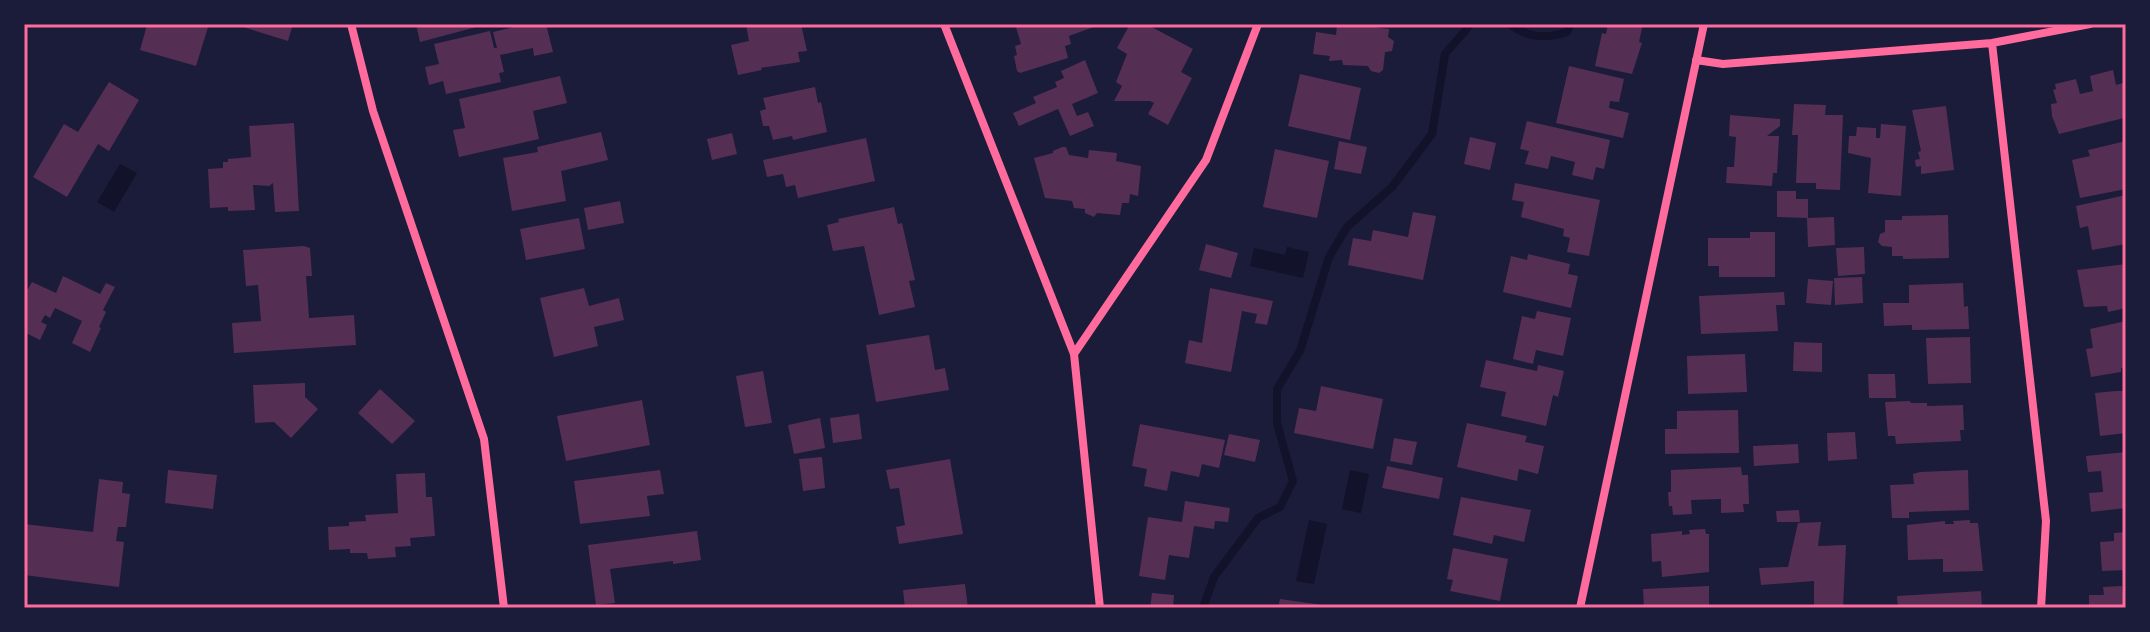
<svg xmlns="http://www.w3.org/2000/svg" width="2150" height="632" font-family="'Source Sans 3',sans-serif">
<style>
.water{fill:#12122b}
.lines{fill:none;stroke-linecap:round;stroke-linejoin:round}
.stream{stroke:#12122b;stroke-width:8}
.building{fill:#542f53}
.minor{stroke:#ff6b9d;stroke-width:8}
.neatline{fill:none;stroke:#ff6b9d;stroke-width:3}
</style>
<rect width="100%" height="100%" fill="#1b1b3a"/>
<path class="water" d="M120,164l17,9 -23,39 -17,-10z
M1287,247l22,5 -6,26 -53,-12 4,-18 31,7z
M1350,470l19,4 -8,39 -19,-4z
M1309,520l18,4 -13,60 -18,-3z"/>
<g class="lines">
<path class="stream" d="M1510,24c18,14 36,15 57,8l4,-8
M1203,608l11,-31 44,-59 22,-11 13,-26 -16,-58v-34l23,-38 29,-94 18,-30 45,-40 40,-53 13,-80 26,-30"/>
</g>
<path class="building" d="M157,24h52l-13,42 -56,-16 7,-25 9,2z
M233,24h60l-5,17z
M416,24h67l1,1 -64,17z
M526,24h20l7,28 -19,4 -1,-8 -33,7 4,17 -5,1 2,9 -55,12 -3,-13 -14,4 -4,-18 14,-3 -5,-20 56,-13 4,17h3l-4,-16z
M746,24h55l6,27 -9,1 2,10 -39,6 1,2 -24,5 -7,-30 18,-4z
M1015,24h84v1l-30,11 2,8 -6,2 3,12 -48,15 -3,-2 -3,-15 3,-1 -2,-9 6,-2z
M1130,24h16l47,25 -12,23 11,6 -24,47 -20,-11 6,-11 -4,-2h-36l8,-15 -6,-4 11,-28 -10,-6z
M1351,24l38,5 -1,8 6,4 -2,10 -7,1 -2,18 -4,3 -8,-2 -3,-5 -25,-1 -1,-5 -13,1 1,-5 -17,-2 3,-22 20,3 1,-10 14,2z
M1608,24h35l-4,18 3,1 -10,31 -37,-8 7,-33 4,1z
M1085,60l13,33 -26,11 5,12 11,-4 6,14 -24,10 -12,-27 -39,17 -6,-13 23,-10 -3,-6 24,-10 -2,-5 9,-4 -3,-7z
M1569,66l55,13 -5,23 -9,-1 -1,7 20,5 -6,25 -67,-15z
M2113,70l3,15 10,-3 -2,36 -65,16 -7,-18 -1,-12 6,-1 -4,-13 3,-1 -1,-5 21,-5 4,15 13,-3 -3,-15z
M1300,74l61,14 -11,52 -62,-14z
M560,76l7,27 -34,8 6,28 -80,18 -6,-27 12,-2 -6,-29z
M109,82l30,18 -30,51 -11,-7 -31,53 -34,-20 31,-53 14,8z
M815,87l3,16 3,-1 6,30 -34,8 -1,-4 -19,4 -4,-14h-6l-3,-15 6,-2 -3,-11z
M1794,104l32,1 -1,10h18l-3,75 -24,-1v-6h-20l2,-48h-6z
M1946,106l8,64 -33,4v-8l-5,1 -1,-7 5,-1 -2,-7 3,-1 -9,-41z
M1730,115l50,4v7l-13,10h12l-2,37h-4l-1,13 -46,-3 1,-16h7l2,-30 -7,-1z
M1527,121l83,19 -6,29 -8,-2 -3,13 -21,-5 3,-13 -24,-6 -3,13 -23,-5 4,-13 -9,-2z
M294,123l5,88 -24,1 -2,-29 -4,3 -16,-1 2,25 -27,1v-4l-18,1 -2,-39 15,-1v-6h5v-3l23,-2 -2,-31z
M1881,124l25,2 -5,70 -33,-3 3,-35 -23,-5 1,-17h7l1,-9 19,1v10h4z
M601,132l7,28 -47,11 5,30 -54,10 -9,-53 35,-6 -1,-5z
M732,133l5,21 -25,6 -5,-21z
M1470,137l26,6 -6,27 -26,-6z
M866,138l9,43 -77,17 -3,-13 -9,2 -3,-13 -16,3 -4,-17z
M1339,141l28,6 -6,27 -27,-5z
M2126,141v48l-46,9 -8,-38 18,-4 -2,-6z
M1062,147h4l3,8 19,3 1,-8 28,3 -1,8 25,5 -3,30 -8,-2 -1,9h-7l-2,12 -23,-2 -3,4 -9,-4v-4l-11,-1 -2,-7 -27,-3 -11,-40 19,-5v-2z
M1275,149l54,12 -12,57 -54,-11z
M1515,183l85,17 -11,56 -22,-4 3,-14 -7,-2 1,-7 -43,-12 3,-15 -12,-2z
M1777,191h19v8h12v19l-31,-1z
M2126,195v49l-34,6 -4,-24 -8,2 -4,-22z
M620,201l4,22 -36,7 -4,-22z
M894,207l4,17 4,-1 13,57 -6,1 6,26 -36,8 -15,-69 -31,5 -6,-26 12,-3 -1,-3z
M1413,212l23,4 -13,64 -75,-15 5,-27 18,3 2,-11 35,7z
M1948,215l1,43 -46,1v-3h-11v-9l-10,-1 -4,-4 2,-8 5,-2v-12h17v-4z
M1834,217l1,28 -27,2 -1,-29z
M579,218l6,31 -59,11 -6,-31z
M1750,232h25v45h-56v-11h-11v-28h42z
M1206,244l32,9 -7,25 -32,-8z
M304,246l6,2 2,28h-6l3,42 45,-3 2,30 -122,8 -2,-30 29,-2 -3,-36 -12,1 -3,-36z
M1864,247l1,27 -27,2 -2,-28z
M1528,254l42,10 -2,10 10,2 -7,32 -68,-16 8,-36 16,4z
M2126,264v44l-18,4 -1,-6 -23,1 -7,-37z
M63,276l37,18 6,-11 9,4 -12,23 3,2 -7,15 2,1 -11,24 -18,-9 10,-22 -27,-13 -5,10 -5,-3 -4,7 6,3 -7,15 -16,-8v-45l4,2 4,-7 24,11z
M1862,277l1,26 -28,2 -1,-27z
M1808,279l25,2 -2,24 -25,-2z
M1963,283l1,24 4,-1 1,23 -57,1v-5l-28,1 -1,-23h26v-18z
M584,288l5,18 30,-8 5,22 -30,7 4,19 -44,11 -14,-59z
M1210,288l63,13 -6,24 -12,-2 2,-9 -15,-3 -11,61 -46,-9 4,-23 13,3z
M1784,292l1,13h-9l2,26 -77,3 -2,-38z
M1537,311l34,7 -8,38 -27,-6 -3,14 -20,-5 9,-43 13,3z
M2126,321v46l-5,1v4l-30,5 -5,-28 7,-1 -3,-19z
M929,335l6,35 10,-2 4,22 -73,12 -10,-57z
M1970,337l1,46 -43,1 -2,-46z
M1794,342l28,1v29l-29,-1z
M1745,354l2,38 -59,2 -1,-38z
M1486,360l51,11 1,-6 26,6 -6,26 -5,-2 -7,31 -45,-10 5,-24 -26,-5z
M763,371l9,52 -27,4 -9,-51z
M1868,374h27l1,24h-27z
M305,383v14l13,12 -27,29 -17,-16 -19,1 -2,-38z
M1321,386l62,13 -10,50 -79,-16 5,-25 17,3z
M380,389l35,32 -23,23 -34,-31z
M2116,391h10v42l-26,3 -5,-43z
M642,400l8,45 -84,16 -9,-45z
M1910,401l1,2h16v3l36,-1 1,25h-4l1,11 -65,3 -1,-8h-7l-3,-34z
M1738,410l1,43 -74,1v-25h12v-18z
M859,414l3,25 -29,4 -3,-25z
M820,418l5,30 -31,6 -6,-29z
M1467,423l60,13 -2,6 19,4 -6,28 -19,-5 -2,12 -60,-14z
M1140,424l85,16 -6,28 -17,-4 -3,13 -28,-6 -4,20 -23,-5 3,-17 -15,-3z
M1855,432l2,27 -29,2 -1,-28z
M1229,434l31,6 -5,22 -31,-7z
M1394,438l23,4 -5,23 -22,-4z
M1798,444l1,19 -45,3 -1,-20z
M2126,452v56l-35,4 -2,-19 14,-1 -2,-21 -13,1 -2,-16z
M822,457l3,31 -22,3 -4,-32z
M950,459l13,75 -64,10 -3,-17 9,-2 -6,-37 -9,1 -4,-19z
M1387,466l56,12 -4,21 -57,-11z
M1741,467l1,8h6l1,29h-6l1,8 -23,1v-14l-30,1 1,14 -19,1 -1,-9h-3l-1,-14h3v-22z
M168,470l49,5 -4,34 -48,-6z
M660,470l4,24 -17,2 3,20 -70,8 -6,-43z
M1968,470l1,40 -60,2v6h-17l-2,-33 24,-1 -1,-10 7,-2z
M425,473l1,24h6l3,39 -25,2 1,8 -16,1 1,10 -28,2 -1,-6h-17v-4l-21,1 -1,-23 21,-1v-4l17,-1 -1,-6 33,-2 -2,-39z
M99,479l24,3 -1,11 8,1 -4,33h-8l-2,14 8,1 -5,45 -95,-12v-51l69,8z
M1461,497l70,13 -7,32 -30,-7 -2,9 -39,-9z
M1185,501l45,7 -2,14 -13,-1 -1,8 -20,-3 -5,32 -20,-3 -4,25 -26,-4 9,-59 34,5z
M1799,510l1,12h-23l-1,-11z
M1970,520v3h8l5,48 -40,1v-13l-35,1 -1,-35 38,-4v3h9l-1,-3z
M1821,522l-3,24 28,-1 -3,63h-29v-27l-53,4 -2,-17 29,-1 10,-44z
M1705,529l1,5h3v38l-47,5 -1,-16 -9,1 -1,-28 31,-3v4l8,-1 -1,-4z
M697,531l4,29 -28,4v-3l-63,8 5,34 -19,2 -8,-60z
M2126,532v38l-24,1 -2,-29 14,-1v-8z
M1453,548l55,11 -8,42 -50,-10 3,-11 -6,-1z
M965,584l3,24h-63l-2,-18z
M1709,586v22h-65l-1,-19z
M2122,586l1,10h3v12h-37v-13h15l-1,-8z
M1981,591l1,17h-84l-1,-12z
M1152,593l22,2 -1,13h-23z
M1280,599l43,6 -1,3h-44z"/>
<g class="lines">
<path class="minor" d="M351,24l22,87 111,328 20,169
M944,24l130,330 26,254
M1992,43l54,478 -5,87
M1696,60l27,4 269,-21 98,-19
M1074,354l132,-194 52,-136
M1580,608l124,-584"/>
</g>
<rect width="2150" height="632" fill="none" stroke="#1b1b3a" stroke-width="52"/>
<rect x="26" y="26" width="2098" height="580" class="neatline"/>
</svg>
